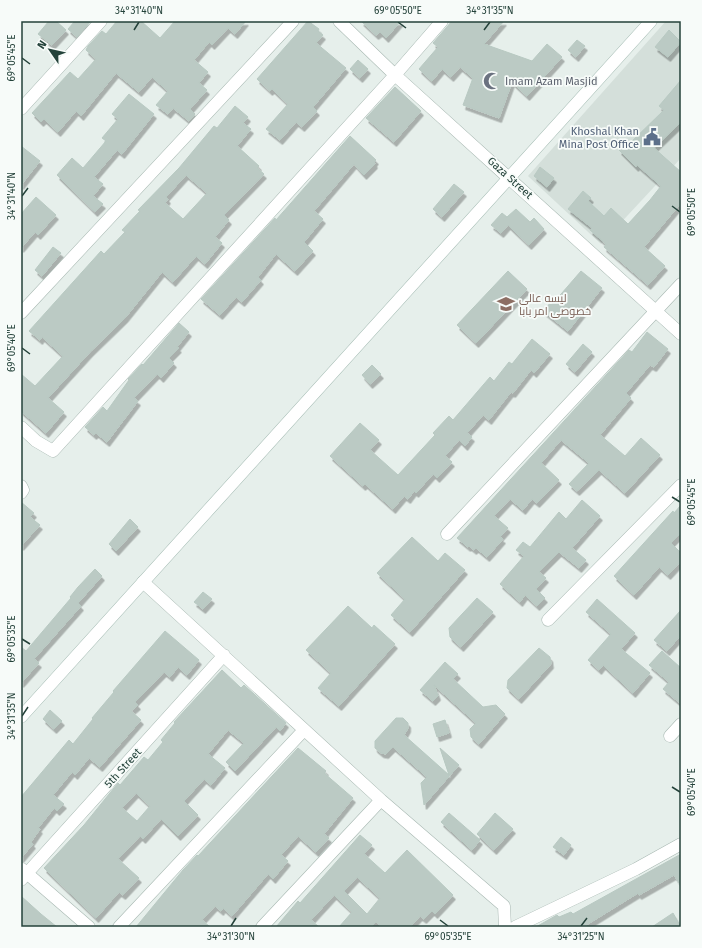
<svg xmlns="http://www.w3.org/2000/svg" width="702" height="948" font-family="'Fira Sans',Cairo,sans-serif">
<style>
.built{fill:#d4dfda}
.building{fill:#bbcac4;stroke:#b8c9c2;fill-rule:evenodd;filter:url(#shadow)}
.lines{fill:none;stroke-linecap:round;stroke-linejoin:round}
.street-casing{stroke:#a8b8b2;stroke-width:13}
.secondary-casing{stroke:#a4bbb3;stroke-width:13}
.street{stroke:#fff;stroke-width:12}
.secondary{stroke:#fff;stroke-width:12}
.ticks{fill:none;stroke:#24423a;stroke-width:1.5}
.labels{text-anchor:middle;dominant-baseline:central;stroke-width:3.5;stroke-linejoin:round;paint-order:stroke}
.worship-label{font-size:11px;fill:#5b616d;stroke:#f7fbf9;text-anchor:start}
.service-label{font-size:11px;fill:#4e5e75;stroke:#f7fbf9;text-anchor:end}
.street-label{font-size:11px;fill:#24423a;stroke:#f7fbf9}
.education-label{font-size:11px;fill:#785e54;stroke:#f7fbf9;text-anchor:start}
.neatline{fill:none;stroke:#24423a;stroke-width:1.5}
.ticks-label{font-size:10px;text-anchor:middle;fill:#24423a}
</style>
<defs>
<filter id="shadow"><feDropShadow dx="2.5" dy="4.5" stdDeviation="0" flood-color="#0004"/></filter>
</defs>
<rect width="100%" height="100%" fill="#e6efeb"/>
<path class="built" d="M666,21h15v137l-80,86 -73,-68z"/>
<path class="building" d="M49,21h7l10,9 -14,15 -14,-11z
M75,21h16l-14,16 -9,-8z
M117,21h24l19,17 15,-17h71l-11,13 -7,-6 -16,17 -3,-3 -15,18 14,12 -9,11 8,7 -17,19 5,5 -6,7 -16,-13 -5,6 -12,-9 12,-14 -16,-14 -13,15 -23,-19 -35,43 -5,-5 -18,21 -14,-13 -3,3 -9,-9 38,-41 8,7 18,-20 -10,-9 2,-4 14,-15 4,3z
M308,21l11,8 -1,2 5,4 -7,8 30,25 -33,39 4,4 -15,16 -6,-5 -16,18 -14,-11 22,-25 -16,-15 -2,2 -13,-12z
M361,21h40l-15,17 -6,-6 -4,3z
M452,21h52l-20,23 48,17 15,-17 15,13 -35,39 -15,-14 -13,36 -36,-13 10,-27 -13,-11 -9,10 -9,-8 -10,12 -13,-12 19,-22 -5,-4z
M669,30l12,12 -13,15 -13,-10z
M577,40l8,6 -9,11 -8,-7z
M358,60l10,9 -8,9 -10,-9z
M681,80v42l-27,26 27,24v31l-37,44 21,19 -17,19 -44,-38 2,-3 -16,-14 2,-2 -24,-19 15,-18 8,7 -3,3 16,15 7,-8 17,16 22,-24 11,-14 -24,-21 -1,2 -17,-17 8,-7 1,2 36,-35 -5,-4z
M395,87l26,24 -27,31 -28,-24z
M129,94l25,20 -32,40 -5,-4 -23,27 9,7 -10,12 10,8 -8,8 -38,-37 15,-17 11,10 23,-27 -4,-3 16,-19 -6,-5z
M235,106l13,11 -5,6 8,6 -14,17 22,20 -2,2 7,6 -40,41 5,5 -14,17 7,6 -17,21 -9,-8 -23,26 -11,-10 -37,46 -35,34 -42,46 16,14 -18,21 -25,-22v-37l14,12 28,-30 -21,-19 -2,3 -11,-9 72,-80 3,3 21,-22 -3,-2 18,-19 -2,-1 41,-42 35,-42 3,2zM186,175l21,18 -24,26 -18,-16 3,-4 -2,-2z
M350,136l26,24 -2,2 1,2 -11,11 -10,-11 -40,47 9,8 -19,23 9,9 -18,20 -19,-17 -18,23 3,3 -19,22 -6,-5 -16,18 -19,-16 74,-81 1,2z
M21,146l19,15 -19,24z
M540,167l14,11 -7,9 -13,-11z
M454,184l10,8 -22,25 -9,-8z
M36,197l20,18 -18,20 -3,-3 -14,16v-34z
M516,209l14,13 4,-4 10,11 -15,16 -21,-20 -7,8 -10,-8 11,-12 5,4z
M53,247l8,6 -19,23 -7,-6z
M508,271l19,18 -51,54 -19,-18z
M581,271l21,17 -34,43 -25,-20 10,-11 2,1z
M179,323l10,9 -12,15 2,1 -10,10 5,5 -13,15 -4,-4 -23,24 4,3 -31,41 -11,-9 -2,2 -9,-8 18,-20 4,4 22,-31 -1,-1 14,-15 1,1z
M647,332l21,17 -14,18 -4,-2 -24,28 5,5 -31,37 25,21 16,-18 19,17 -35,38 -26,-23 -22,21 -8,-7 20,-21 -28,-23 -20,23 18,17 -22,23 -5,-4 -9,11 -13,-11 -16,17 14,12 -8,9 3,2 -16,18 -11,-9 -2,2 -5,-4 -1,1 -11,-9 172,-188 3,2z
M532,339l18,15 -16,19 -3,-3 -18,23 -2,-1 -22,28 -6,-5 -16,18 5,4 -7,9 -6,-6 -14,16 7,6 -15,16 -4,-4 -17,19 -2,-2 -6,8 -4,-3 -11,13 -28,-25 -2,2 -33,-30 30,-33 19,17 -9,10 28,25 37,-40 -2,-2 16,-17 4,4 37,-43 4,4 15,-19 3,2z
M583,344l9,8 -17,20 -9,-8z
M372,365l9,9 -11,10 -8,-9z
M582,500l18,16 -28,32 14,12 -7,8 -20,-16 -20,20 7,6 -10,11 9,9 -8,8 -12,-11 -5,7 -20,-18 24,-28 -8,-6 7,-8 7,5 29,-35 7,7z
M21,502l13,11 -4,4 10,8 -19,21z
M681,505v28l-10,10 10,10v8l-13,14 -9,-8 -25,28 -20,-19 59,-65 1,2z
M130,519l8,8 -22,24 -7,-7z
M412,537l26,24 7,-8 20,17 -55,62 -19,-17 14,-16 -28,-26z
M95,569l7,7 -24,27 3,3 -47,53 5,4 -18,20v-36l5,4 45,-53 -1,-1 8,-10z
M203,592l9,7 -9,10 -9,-7z
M477,598l16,14 -32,35 -11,-10 -1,-9z
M597,599l38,34 -14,16 29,24 -17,20 -30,-28 -4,5 -11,-10 23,-26 -25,-22z
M348,606l24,22 2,-3 21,19 -56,62 -21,-18 13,-15 -25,-23z
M681,610v25l-14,16 -13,-11z
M165,631l34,29 -12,15 -9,-8 -8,10 -6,-5 -29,30 3,3 -7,6 10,9 -41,47 -11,-9 -14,17 -3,-3 -19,23 11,9 -7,7 -3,-3 -16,20 2,1 -9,13 2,2 -12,14v-61l48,-57 4,4 20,-25 -1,-1 22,-26 -1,-1z
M539,648l11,9 1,7 -32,35 -12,-11 1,-8z
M662,651l19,17v36l-18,-15 6,-7 -20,-17z
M445,662l13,12 -5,5 30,28 13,-2 9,9 -26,30 -8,-7 -1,-8 6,-6 -42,-38 4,11 -5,5 -13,-11z
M222,670l19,18 3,-3 42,38 -6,8 -4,-4 -41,44 -9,-9 18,-19 -16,-13 -20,24 17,14 -14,17 -7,-6 -20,22 14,14 -20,21 -17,-17 -18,20 -3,-3 -22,23 21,19 -16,17 -4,-3 -23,26 -52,-50 40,-43 34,-42 2,2 24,-28 4,3 15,-18 -2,-2 14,-17 -1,-1zM136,793l14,13 -13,15 -15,-13z
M50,710l12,11 -8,8 -11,-10z
M396,718h7l5,5v5l-4,7 45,40 -9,-27 19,17 -35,40 -3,-22 6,-6 -34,-30 -7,7 -5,-1 -6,-5v-7z
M445,720l4,13 -12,4 -4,-13z
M298,748l28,23 -2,2 29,25 -29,36 5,4 -13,14 -18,-16 -17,19 7,6 -15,18 -5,-5 -36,42 -9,-8 -2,3 -6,-5 -13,14 8,7h-74l47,-57 14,-15 1,1z
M449,813l31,27 -8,10 -31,-28z
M495,813l18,16 -19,21 -17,-16z
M360,835l12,10 -8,9 21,19 22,-23 46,45 -18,19 -3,-3 -8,8 -4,-3 -10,11h-28l-6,-5 -5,5h-32l13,-15 -18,-17 -23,25 8,7h-43l22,-26 2,2zM357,877l23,21 -13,16 -23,-23z
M561,837l10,8 -7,10 -11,-8z
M681,854v32l-7,-11 -35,20 -1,-2 -55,34h-47l21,-12 2,2 12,-5 2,2z
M21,896l20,18 16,13h-36z
M673,913l8,14h-29z"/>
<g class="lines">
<g class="street-casing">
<path id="street" d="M339,21l56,54 286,259
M21,109l80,-88
M21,313l272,-292
M21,427l15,14 17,10 342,-376 47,-54
M21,486l2,4 -2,3
M447,534l234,-250
M143,582l238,218 123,106 1,21
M548,620l133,-135
M670,736l11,-12
M22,869l67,58
M21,880l203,-225
M119,927l185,-197
M262,927l119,-127
M515,927l121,-58 45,-25"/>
</g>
<g class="secondary-casing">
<path id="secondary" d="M21,717l630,-696"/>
</g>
<use href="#street" class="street"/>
<use href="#secondary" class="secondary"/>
</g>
<path class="ticks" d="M398,22l8,6M134,30l5,-8M484,30l6,-8M22,58l8,6M22,196l6,-8M672,206l8,6M22,348l8,6M672,497l8,5M22,639l8,5M22,716l6,-9M672,787l8,5M440,920l8,6M231,926l5,-8M581,926l6,-8"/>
<defs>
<g id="mosque-bare" transform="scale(1.38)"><path d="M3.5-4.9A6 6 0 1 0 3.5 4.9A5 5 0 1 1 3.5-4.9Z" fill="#6b7280" stroke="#f7fbf9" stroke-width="2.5" paint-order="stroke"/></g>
<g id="civic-bare" transform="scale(1.38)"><path d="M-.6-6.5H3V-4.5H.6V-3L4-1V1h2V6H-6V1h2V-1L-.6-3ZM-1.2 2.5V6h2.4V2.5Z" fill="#5c6f8a" stroke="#f7fbf9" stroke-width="2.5" paint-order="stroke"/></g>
<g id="school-bare" transform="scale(1.38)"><path d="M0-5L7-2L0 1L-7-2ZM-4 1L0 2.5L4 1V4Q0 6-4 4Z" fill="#8d6e63" stroke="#f7fbf9" stroke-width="2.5" paint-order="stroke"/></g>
</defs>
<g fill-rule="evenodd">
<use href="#mosque-bare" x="492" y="81"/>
<use href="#civic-bare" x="652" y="137"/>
<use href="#school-bare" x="506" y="304"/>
</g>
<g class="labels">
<g class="worship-label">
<text x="505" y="81">Imam Azam Masjid</text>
</g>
<g class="service-label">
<text x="639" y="131">Khoshal Khan<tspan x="639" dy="13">Mina Post Office</tspan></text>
</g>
<g class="street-label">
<text transform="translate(510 178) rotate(42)">Gaza Street</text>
<text transform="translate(123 768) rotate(-48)">5th Street</text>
</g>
<g class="education-label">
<text x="519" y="298">لیسه عالی<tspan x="519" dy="13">خصوصی امر بابا</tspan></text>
</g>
</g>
<rect width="702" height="948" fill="none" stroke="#f7fbf9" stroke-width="44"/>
<g transform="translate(50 50) rotate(304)" stroke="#f7fbf9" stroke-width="3" paint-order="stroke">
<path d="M0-3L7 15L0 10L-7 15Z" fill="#24423a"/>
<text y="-6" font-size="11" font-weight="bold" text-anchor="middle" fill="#24423a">N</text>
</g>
<rect x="22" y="22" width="658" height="904" class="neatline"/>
<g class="ticks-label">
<text x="139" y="14">34°31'40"N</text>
<text x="398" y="14">69°05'50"E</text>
<text x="490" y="14">34°31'35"N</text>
<text transform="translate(11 58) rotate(-90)" y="4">69°05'45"E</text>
<text transform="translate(11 196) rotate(-90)" y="4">34°31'40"N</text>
<text transform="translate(691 212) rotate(-90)" y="4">69°05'50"E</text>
<text transform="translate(11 348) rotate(-90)" y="4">69°05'40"E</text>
<text transform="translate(691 502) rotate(-90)" y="4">69°05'45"E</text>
<text transform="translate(11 639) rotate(-90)" y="4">69°05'35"E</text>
<text transform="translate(11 716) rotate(-90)" y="4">34°31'35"N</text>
<text transform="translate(691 792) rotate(-90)" y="4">69°05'40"E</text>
<text x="231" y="940">34°31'30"N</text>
<text x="448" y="940">69°05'35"E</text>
<text x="581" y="940">34°31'25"N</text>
</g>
</svg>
